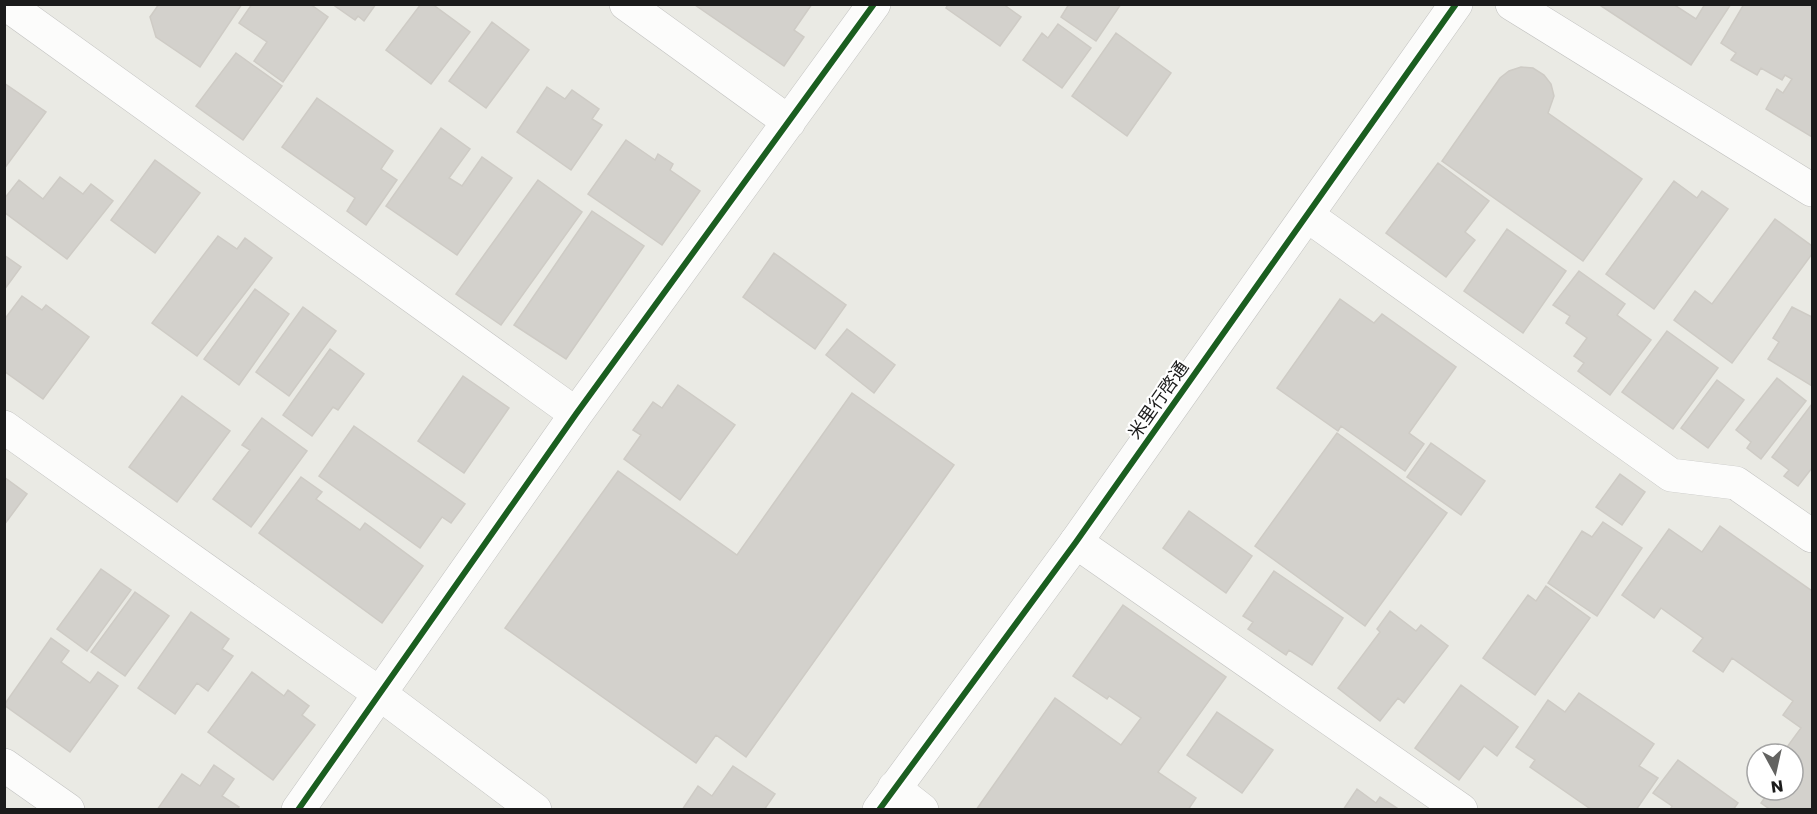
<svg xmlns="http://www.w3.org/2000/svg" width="1817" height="814" font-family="Poppins,'Noto Sans JP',sans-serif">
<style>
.building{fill:#d3d1cc;stroke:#cecbc5;stroke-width:1.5}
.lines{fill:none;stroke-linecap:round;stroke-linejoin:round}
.minor-casing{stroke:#c2c2c0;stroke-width:34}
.tertiary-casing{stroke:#c2c2c0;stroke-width:34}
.minor{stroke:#fcfcfb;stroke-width:33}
.tertiary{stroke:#fcfcfb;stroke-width:33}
.cycleway-casing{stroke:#fff;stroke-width:10}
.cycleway{stroke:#1b5e20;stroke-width:6}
.labels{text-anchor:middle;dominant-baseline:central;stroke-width:4.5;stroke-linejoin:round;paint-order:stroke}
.street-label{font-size:18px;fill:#1b1b1b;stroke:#fff}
</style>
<rect width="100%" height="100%" fill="#eaeae4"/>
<path class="building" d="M159,4h83l-42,63 -44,-30 -6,-20z
M252,4h58l18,13 -45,65 -29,-21 13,-19 -28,-19z
M332,4h44l-12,17 -6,-5 -3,4z
M421,4h11l38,28 -39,52 -45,-34z
M812,4l-18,26 10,7 -20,29 -89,-61z
M948,4h55l18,13 -21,29 -54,-38z
M1069,4h52l-25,37 -35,-24z
M1598,4h75l23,15 9,-15h26l-40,61z
M1744,4h68v133l-46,-28 11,-20 6,4 9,-14 -7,-4 -3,5 -21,-12 -4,7 -26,-15 5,-7 -15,-10z
M492,22l37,28 -43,58 -37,-27z
M1058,24l33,24 -29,40 -39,-28 19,-27 6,5z
M1116,33l55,40 -44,63 -55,-40z
M236,53l46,33 -39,54 -47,-34z
M1521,67l12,1 11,7 7,9 3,12 -6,17 94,66 -59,82 -141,-100 58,-83 9,-7z
M4,83l42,29 -42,57z
M547,87l18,12 7,-9 27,19 -7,10 10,6 -31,45 -54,-38z
M317,98l76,53 -12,18 16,11 -31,45 -19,-14 8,-13 -73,-51z
M441,128l29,21 -21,29 13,8 20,-29 30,21 -55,77 -71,-49z
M626,140l29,20 3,-6 15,10 -3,6 30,21 -38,54 -74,-51z
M155,160l45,33 -45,60 -44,-33z
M1438,163l51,38 -24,31 10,8 -29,37 -60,-44z
M60,177l23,17 8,-10 22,17 -46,58 -63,-47v-13l15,-19 24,19z
M538,180l44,32 -81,113 -45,-31z
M1674,181l23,17 5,-7 26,18 -74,100 -48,-35z
M592,211l52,35 -78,113 -52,-34z
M1775,219l37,27v8l-80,109 -58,-43 21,-29 17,13z
M1507,229l59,42 -43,62 -59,-42z
M218,236l19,13 8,-11 27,20 -75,98 -45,-33z
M774,253l72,52 -31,44 -72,-52z
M4,255l17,12 -17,23z
M1579,271l46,33 -8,11 34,25 -41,55 -32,-24 6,-8 -10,-7 13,-18 -21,-15 4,-7 -17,-11z
M255,289l34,25 -50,71 -35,-26z
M22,296l20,14 4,-5 43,32 -46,62 -39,-28v-51z
M1340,299l34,24 8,-9 74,53 -47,66 15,11 -19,27 -64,-45 -3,5 -61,-43z
M303,307l33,24 -47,65 -33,-24z
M1792,307l20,10v69l-44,-27 11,-17 -6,-4z
M847,329l48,36 -21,28 -48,-38z
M1667,331l51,37 -45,61 -51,-37z
M330,349l34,25 -26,36 -5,-3 -21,29 -29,-21z
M463,376l46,32 -45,65 -46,-32z
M1777,378l29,23 -45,58 -14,-11 4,-6 -15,-12z
M1717,380l27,20 -36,48 -27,-20z
M678,385l57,40 -55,75 -56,-41 17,-24 -8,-5 20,-28 9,6z
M852,393l102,72 -208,292 -30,-22 -20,28 -191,-135 113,-157 119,84z
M182,396l48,35 -53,71 -48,-35z
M1812,404v64l-14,18 -14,-10 5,-6 -17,-13z
M262,418l45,33 -56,76 -38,-28 37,-49 -8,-5z
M354,426l111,78 -14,19 -9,-6 -22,31 -101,-72z
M1337,433l110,80 -82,113 -110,-80z
M1431,443l54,38 -24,34 -54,-38z
M1620,474l25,18 -23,33 -26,-18z
M4,477l23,17 -23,31z
M301,477l21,15 -6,7 44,31 5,-7 58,43 -41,57 -123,-90z
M1189,511l63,45 -26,37 -63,-45z
M1603,522l39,26 -45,68 -49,-33 34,-52 10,6z
M1720,526l92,65v219h-41l-10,-7 9,-13h23v-36h-11l19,-26 -18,-13 10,-14 -61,-43 -9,14 -30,-21 10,-13 -42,-30 -7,10 -32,-23 47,-66 33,23z
M101,569l30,21 -44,61 -30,-22z
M1274,571l69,47 -31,47 -23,-15 -3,5 -38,-26 5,-7 -10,-6z
M1546,586l44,32 -55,77 -52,-37 45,-63 8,6z
M135,592l34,24 -44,60 -34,-24z
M1123,605l103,72 -68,95 38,26 -8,12h-212l79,-112 66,47 20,-27 -32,-22 -2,3 -34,-23z
M1390,611l26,20 5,-6 27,21 -44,57 -6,-5 -18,23 -42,-33 42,-56 -3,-3z
M191,612l38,27 -7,10 11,7 -25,35 -11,-8 -22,31 -37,-26z
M51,638l18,13 -8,11 29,21 8,-11 20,14 -48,66 -66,-47z
M252,672l32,24 4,-6 21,16 -7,9 13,10 -42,55 -65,-48z
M1461,685l57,42 -21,29 -13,-10 -25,34 -44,-32z
M1579,693l75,51 -15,22 19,12 -22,32h-44l-62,-43 5,-7 -19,-13 32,-47 17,12z
M1217,712l56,38 -31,43 -55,-38z
M1678,760l60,43 -5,7h-63l2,-4 -19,-13z
M214,765l20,14 -12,17 17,11 -2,3h-80l25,-36 18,12z
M733,766l42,28 -11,16h-82l16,-24 14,10z
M1357,789l19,14 4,-6 20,13h-57z"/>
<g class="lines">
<g class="minor-casing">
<path id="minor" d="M6,4l570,410
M626,4l163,118
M1512,4l300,186
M1308,216l363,259 65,8 76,53
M4,427l376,267 155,116
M1076,542l385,268
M4,765l64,45
M894,788l28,22
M298,810l278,-396 298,-410"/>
</g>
<g class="tertiary-casing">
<path id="tertiary" d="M879,810l197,-268 380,-538"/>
</g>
<use href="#minor" class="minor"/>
<use href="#tertiary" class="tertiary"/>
<g class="cycleway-casing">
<path id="cycleway" d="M298,810l278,-396 298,-410
M879,810l197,-268 380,-538"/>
</g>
<use href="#cycleway" class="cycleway"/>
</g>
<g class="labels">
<g class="street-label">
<text transform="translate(1158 400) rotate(-55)">米里行啓通</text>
</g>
</g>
<rect width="1817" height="814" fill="none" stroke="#1b1b1b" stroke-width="12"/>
<g transform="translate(1775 772) rotate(172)"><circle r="28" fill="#ffffff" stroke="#a4a4a4" stroke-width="1.5"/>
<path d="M0-4.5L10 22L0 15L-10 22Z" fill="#636361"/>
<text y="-9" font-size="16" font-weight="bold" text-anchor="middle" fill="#1b1b1b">N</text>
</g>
</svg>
